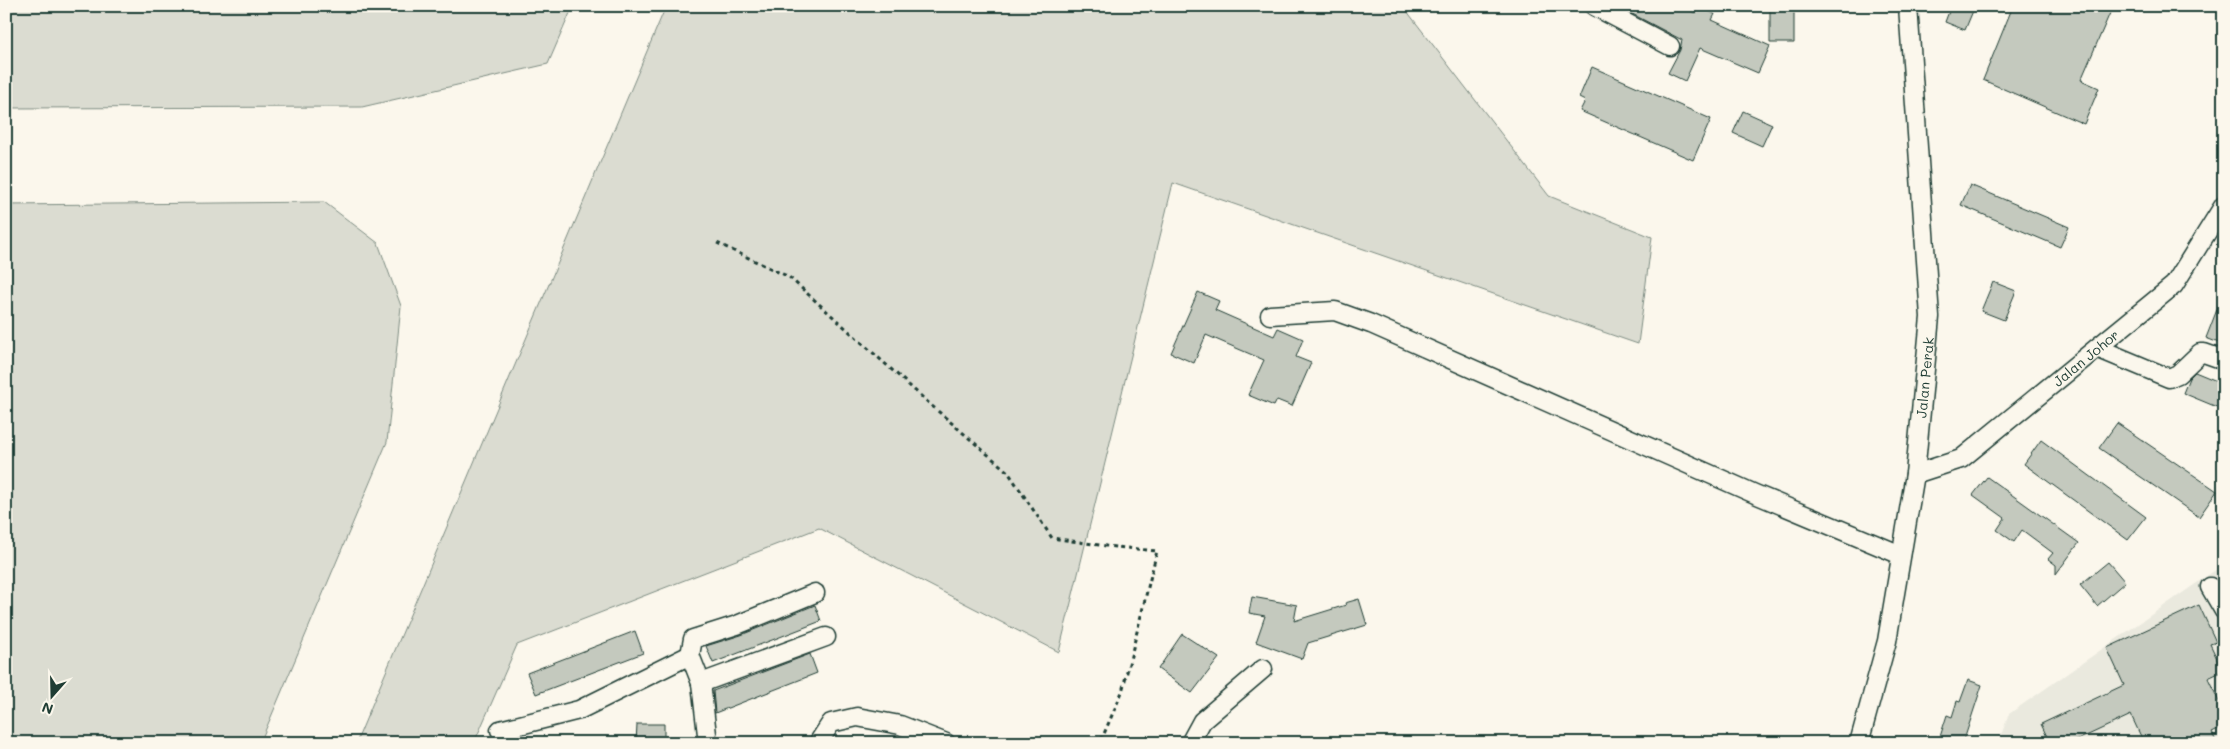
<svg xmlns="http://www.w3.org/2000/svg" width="2230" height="749" font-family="Mali,sans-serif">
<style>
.built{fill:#eae9de}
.green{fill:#dbdcd1;stroke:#7d8c82}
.building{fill:#c4c9be;stroke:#1f3d34}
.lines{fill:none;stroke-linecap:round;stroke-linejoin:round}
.minor-casing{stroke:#1f3d34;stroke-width:21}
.path{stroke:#1f3d34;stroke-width:3;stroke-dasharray:4 4;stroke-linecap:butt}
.minor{stroke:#fbf7ec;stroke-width:18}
.labels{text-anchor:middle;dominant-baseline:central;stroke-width:4.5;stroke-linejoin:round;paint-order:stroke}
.street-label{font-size:14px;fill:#1f3d34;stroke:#fbf7ec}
</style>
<rect width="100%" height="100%" fill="#fbf7ec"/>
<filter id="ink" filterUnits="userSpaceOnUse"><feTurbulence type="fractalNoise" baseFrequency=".02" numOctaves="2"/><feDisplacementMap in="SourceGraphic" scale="10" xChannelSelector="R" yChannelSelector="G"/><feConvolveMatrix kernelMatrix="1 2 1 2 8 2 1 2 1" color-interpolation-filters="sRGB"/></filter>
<g filter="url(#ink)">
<path class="built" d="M2224,564v179h-226l11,-29z"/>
<path class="green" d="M6,6h567l-25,58 -186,43 -356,1z
M666,6h737l146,190 103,41 -14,107 -465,-161 -114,469 -240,-124 -302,117 -43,98h-118z
M324,202l54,41 23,63 -14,136 -127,301h-254v-538z"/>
<path class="building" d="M1617,6h63l15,7 2,-6 18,7 -3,6 58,26 -12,27 -58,-25 -15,33 -17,-8 12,-23 2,-10z
M1770,6h24v37h-24z
M1951,6h24l-10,24 -20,-8z
M2013,6h100l-32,74 18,8 -15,36 -101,-44z
M1592,67l119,52 -18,41 -113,-49 5,-10 -6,-3z
M1743,111l29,13 -10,22 -29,-13z
M1970,185l99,42 -9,20 -99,-42z
M1993,282l23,9 -12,29 -23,-9z
M1198,292l21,9 -4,9 59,26 4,-8 25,11 -7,18 15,6 -19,43 -15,-6 -3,6 -26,-11 16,-35 -58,-25 -12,28 -23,-10z
M2223,294h1v51l-18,-7z
M2195,372l29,12v26l-41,-17 6,-15z
M2117,423l100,68 -18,26 -100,-69z
M2041,440l105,77 -18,23 -104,-76z
M1987,477l92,66 -23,31v-9l-8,-6 5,-6 -31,-23 -8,12 -17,-12 8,-12 -32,-23z
M2108,562l17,20 -28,24 -17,-21z
M1252,597l45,8 -3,16 52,-16 -1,-2 14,-4 8,26 -59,18 -6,16 -46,-17 9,-26 -16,-3z
M815,605l6,16 -108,42 -7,-17 35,-11z
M2199,605l17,37 -6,2 13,27 -15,7 16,34v15l-12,6 5,10h-73l-13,-28 -60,28h-21l-9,-19 83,-39 -17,-37z
M635,631l8,22 -107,41 -9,-21z
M1182,634l37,24 -27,35 -34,-24z
M810,654l7,19 -102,40 -2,-22z
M1968,680l14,5 -19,58h-25l9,-28 5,2 5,-16 3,1z
M637,724h27v19h-28z"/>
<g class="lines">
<g class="minor-casing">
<g id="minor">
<path d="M1594,6l76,40"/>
<path d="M1270,315l65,-4 36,13 384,170 146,61"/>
<path d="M2097,348l72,30 9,-4 22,-21h4l20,7"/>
<path id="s1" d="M1915,474l46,-15 213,-174 50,-80"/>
<path d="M2210,587l14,24"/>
<path d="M690,655l3,-16 44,-14 78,-32"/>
<path d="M701,683l125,-46"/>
<path d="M511,743l-11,-13 79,-20 111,-55 11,28 7,60"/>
<path d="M818,743l13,-20 26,-6 43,8 46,18"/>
<path d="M1190,743l12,-22 61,-52"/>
<path id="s2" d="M1859,743l28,-102 28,-167 15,-157 -22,-311"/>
</g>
</g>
<path class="path" d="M717,243l72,34 143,129 76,66 44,66 54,8 51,5 -35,141 -22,51"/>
<use href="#minor" class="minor"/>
</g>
</g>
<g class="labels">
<g class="street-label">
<text stroke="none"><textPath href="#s1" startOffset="209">Jalan Johor</textPath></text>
<text stroke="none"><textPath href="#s2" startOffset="372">Jalan Perak</textPath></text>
</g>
</g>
<rect width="2230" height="749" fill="none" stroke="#fbf7ec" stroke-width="25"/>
<rect x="12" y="12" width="2205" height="724" fill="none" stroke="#1f3d34" stroke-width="2" filter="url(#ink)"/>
<g transform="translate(52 696) rotate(200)" stroke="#fbf7ec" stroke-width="4" paint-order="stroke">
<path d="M0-4L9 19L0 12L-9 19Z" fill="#1f3d34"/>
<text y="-8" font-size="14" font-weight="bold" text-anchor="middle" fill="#1f3d34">N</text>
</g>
</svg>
